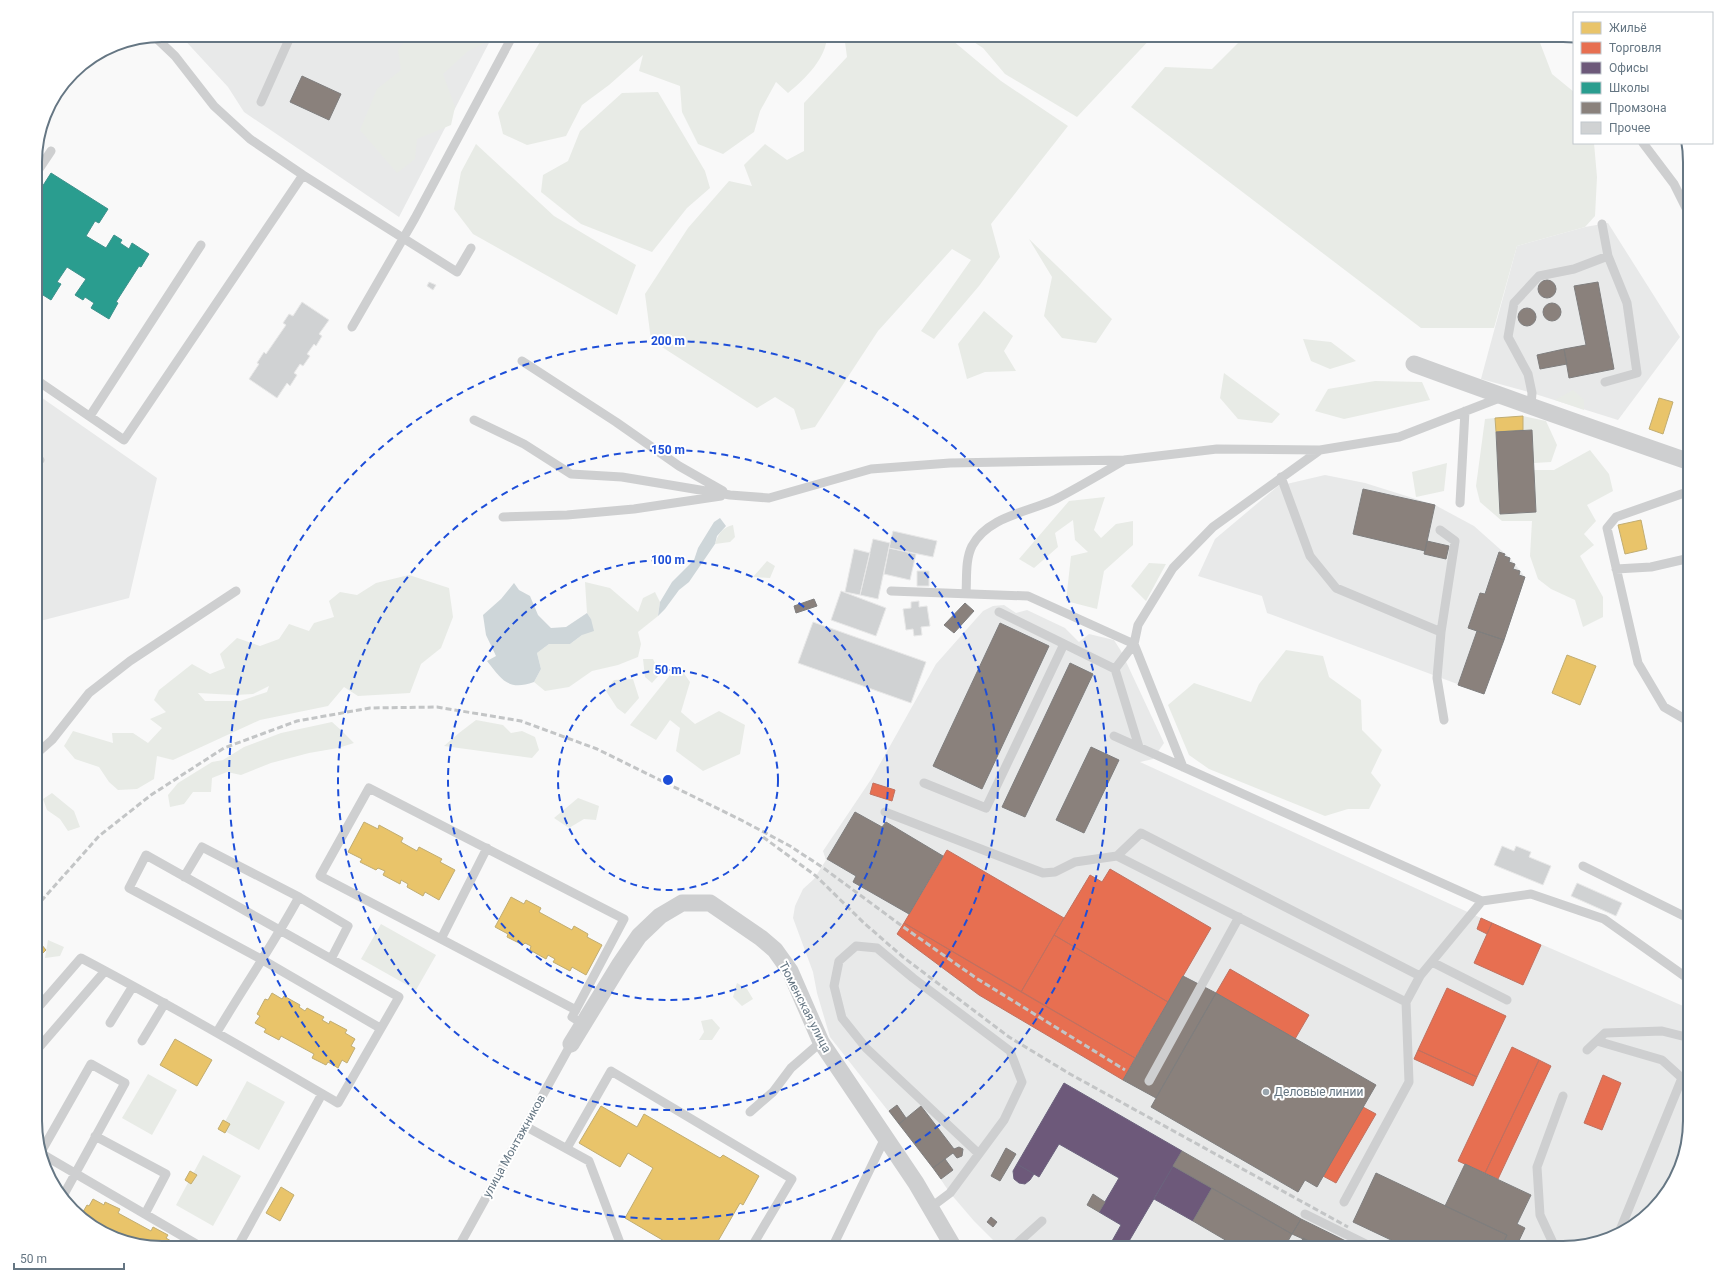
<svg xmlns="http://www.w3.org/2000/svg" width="1725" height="1283" font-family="Roboto,sans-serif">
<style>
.built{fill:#e8e9e9}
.green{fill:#e8ebe6;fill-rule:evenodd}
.water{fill:#ced6d9}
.homes{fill:#e9c46a;stroke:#c1ad72}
.shops{fill:#e76f51;stroke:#c07160}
.offices{fill:#6d597a;stroke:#6b627d}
.schools{fill:#2a9d8f;stroke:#3c918b}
.industry{fill:#8a817c;stroke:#7f7e7e}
.building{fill:#d0d2d3;stroke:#e8e8e8}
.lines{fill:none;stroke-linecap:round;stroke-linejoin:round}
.lane{stroke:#cecfd0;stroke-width:9}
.street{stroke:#cecfd0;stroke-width:17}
.rail{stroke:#c3c5c6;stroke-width:3;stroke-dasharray:6 3;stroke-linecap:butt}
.ring{fill:none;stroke:#1d4ed8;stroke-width:2;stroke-dasharray:7 5}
.poi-dot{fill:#99a4ac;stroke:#fff;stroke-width:1.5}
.labels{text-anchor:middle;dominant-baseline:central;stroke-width:4;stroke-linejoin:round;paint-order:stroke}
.street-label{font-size:12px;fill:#657683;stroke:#fff}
.poi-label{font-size:12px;fill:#657683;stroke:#fff;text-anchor:start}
.rim{fill:none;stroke:#657683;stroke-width:2}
.centre{fill:#1d4ed8;stroke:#fff;stroke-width:2}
.ring-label{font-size:12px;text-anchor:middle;font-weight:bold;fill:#1d4ed8;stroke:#fff;stroke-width:4;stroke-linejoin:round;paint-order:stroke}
</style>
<rect width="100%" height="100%" fill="#f9f9f9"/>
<path class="built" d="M180,35h313l-94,182 -155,-105 -16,-25z
M1608,223l72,114 -62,83 -86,-27 -51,-14 36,-133 68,-19z
M35,393l122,85 -28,120 -85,22 -9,1z
M1325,475l40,8 70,22 39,21 36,32 15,19 -22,66 -19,51 -217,-81 -5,-17 -64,-20 17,-37 63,-53z
M1004,605l12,8 11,-3 38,18 14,14 10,-8 25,6 7,11 43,92 -11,16 -13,3 332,152 218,95v112l-7,41 -19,37 -45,36 -56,13h-562l-27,-27 -24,-28 -17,-25 -103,-131 -13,-44 -4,-21 -20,-54 2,-12 8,-17 11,-10 12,-19 -3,-9 49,-73 64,-114 47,-53 10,-5z"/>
<path class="green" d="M409,35h84l2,3 -27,13 -25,23 12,33 -4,18 -34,14 -2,20 -18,14 -37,-43 17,-41 24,-19 -3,-20z
M544,35h283c0,23 -22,44 -39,58l-12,-11 -16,29 -6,21 -31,22 -25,-10 -16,-32 -2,-26 -41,-15 4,-16 -34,30 -27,20 -16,31 -39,9 -24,-11 -5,-21z
M844,35h102l55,46 67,45 -77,98 9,33 -21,29 -45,53 -13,-8 50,-71 -19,-11 -74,82 -63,96 -14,3 -7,-21 -19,-12 -18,11 -106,-68 -6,-46 43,-66 41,-47 23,5 -8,-21 21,-21 22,16 17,-9v-48l43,-46z
M963,35h191l-77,82 -72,-43 -22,-26z
M1235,35h302l15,39 22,18v51h20l3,34 -2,39 -10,11 -68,19 -23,82h-73l-290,-221 34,-40 47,2 30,-30z
M658,92l47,79 5,17 -23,20 -35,44 -71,-28 -40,-32 2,-17 25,-14 12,-30 42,-38z
M476,144l78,72 82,49 -19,50 -144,-81 -19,-25 7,-37z
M1029,239l83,80 -16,24 -34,-5 -18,-22 8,-39z
M984,311l29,25 -9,15 12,20 -31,1 -18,7 -9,-35z
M1303,339l28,3 25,19 -26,8 -19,-8z
M1224,373l56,41 -8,9 -34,-4 -18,-21z
M1375,381l47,1 8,18 -86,19 -29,-8 13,-22z
M1573,390l11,10v10l-29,-10z
M1523,416l23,5 11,24 -6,17 -17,1 -3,-33h-8z
M1495,418l5,96 36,-2 -2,-42h20l36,-20 19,24 4,17 -26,14 9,16 -12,13 10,11 -14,11 23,41v20l-20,10 -8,-27 -24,-11 -13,-10 -8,-23 2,-35h-30l-22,-19 -4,-16 9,-67z
M1447,463l-3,28 -28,6 -4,-25z
M1105,497l-11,33 7,8 15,-14 17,-3v24l-29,26 -7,38 -31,-8 5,-45 17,-4 -13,-12 -2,-20 -18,13 3,14 -24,21 -15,-9 50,-58z
M733,525l2,12 -5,5 -15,2c3,-10 8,-17 18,-19z
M767,561l8,5 -5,12 -17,-1z
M1149,563l17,1 -20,37 -15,-15z
M409,575l40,13 4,29 -12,31 -20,16 -11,29 -52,3 -14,-9 -16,19 -68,14 -87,40 -16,-4 -3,23 -17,10 -19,1 -9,-8 -10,-15 -24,-8 -11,-13 9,-15 40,12 -1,-10h21l15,10 14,-15 -12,-9 16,-7 -12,-12 5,-10 33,-26 18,10 15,-6 -5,-14 17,-16 23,8 19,-7 10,-15 20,7 5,-8 20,-6 -5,-16 11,-9 17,3 19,-12zM269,686l-2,6 -27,9h-35l-7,-8 37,2 18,-1z
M585,582l25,6 28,24 5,-14 12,-6 5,10 -2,14 -20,16 3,12 -3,13 -20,8 -26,6 -23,16 -24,4 -11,-9 7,-13 -4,-16 12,-9h21l12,-9 9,-16 -4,-6z
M1286,650l37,6 6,21 32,23 1,30 20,20 -11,23 10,12 -12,24h-21l-23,7 -116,-47 -20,-14 -21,-50 26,-22 57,19 8,-18z
M643,659h10l7,15 -8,9 -7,-6z
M678,665l12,17 -9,30 14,12 24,-13 26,14 -5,29 -37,17 -27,-20 4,-23 -10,-8 -14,20 -26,-15z
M633,679l6,19 -14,16 -8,-6 -11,-17 8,-11z
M476,720l27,5 8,8 11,-2 13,6 4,13 -7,8 -88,-12 15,-13z
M332,722l10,9 12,12 -16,5 -29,5 -38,10 -30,12 -14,-3 -15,6 -1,14h-18l-9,12 -14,3 -2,-12 10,-12 34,-21 11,-2 21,-13 37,-14z
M52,793l22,18 6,16 -12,4 -8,-12 -13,-9 -4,-11z
M578,798l21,8 -3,14 -12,-1 -15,9 -15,-10z
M381,924l55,31 -20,35 -55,-31z
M48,940l16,7 -4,9 -15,2z
M737,983l10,6 6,10 -11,7 -9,-9z
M712,1019l8,9 -8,12h-13l5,-8 -3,-11z
M148,1074l29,16 -25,45 -30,-17z
M247,1081l38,21 -26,48 -38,-21z
M203,1155l38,21 -28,50 -37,-21z"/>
<path class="water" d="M720,518l6,8 -9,10 -2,8 -26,38 -10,8 -14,19 -7,7 2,-14 12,-20 22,-22 4,-12 16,-26z
M514,583l5,7 11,6 8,19 13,13 15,-1 21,-14 4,6 3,12 -12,4 -12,9h-21l-12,9 4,16 -7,13c-26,9 -32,-2 -47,-21l9,-5 -10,-21 -3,-20 18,-16z"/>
<path class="homes" d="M1659,398l14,4 -10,32 -14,-5z
M1523,416v14l-27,2 -1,-14z
M1641,520l6,29 -22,5 -7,-29z
M1567,655l29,11 -16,39 -28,-12z
M364,822l14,7 1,-4 24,13 -2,4 16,9 2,-4 23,12 -2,3 15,8 -16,30 -14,-8 -2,4 -16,-9 1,-3 -7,-4 -1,4 -17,-9 2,-4 -7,-3 -2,2 -16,-8 2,-3 -14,-7z
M511,897l13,7 2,-4 15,8 -2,4 33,18 2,-4 14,8 -1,3 15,8 -16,30 -14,-8 -2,4 -17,-9 2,-3 -7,-4 -2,4 -16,-9 1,-4 -6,-3 -2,2 -16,-8 1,-3 -13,-7z
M41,944l5,6 -7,7 -4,-3v-5z
M272,993l10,6 2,-3 16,9 -1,2 6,4 2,-3 17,9 -2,3 7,4 1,-3 17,9 -2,3 10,6 -4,7 4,2 -8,15 -5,-3 -4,8 -10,-6 -2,3 -14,-7 2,-4 -33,-18 -2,4 -15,-8 2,-3 -11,-6 5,-7 -3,-2 8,-15 3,1z
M175,1039l37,21 -15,26 -37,-21z
M601,1106l36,21 7,-13 76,44 3,-3 36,21 -16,29 -3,-2 -26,45h-45l2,-3 -46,-27 28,-50 -25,-15 -8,14 -41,-24z
M223,1120l7,4 -5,9 -7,-4z
M190,1171l7,4 -6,9 -6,-4z
M281,1187l13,8 -14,26 -14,-8z
M93,1199l11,6 1,-3 15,7 -2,4 33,18 2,-4 15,8 -2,3 10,6 -2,4h-12l-41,-7 -37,-19 -4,-5 7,-12 2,1z"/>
<path class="shops" d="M873,783l22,7 -3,11 -22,-7z
M947,850l117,68 -43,74 -117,-69z
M1110,869l101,59 -43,74 -114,-67 36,-60 12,7z
M1481,918l11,5 -5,11 -10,-5z
M904,923l231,135 -12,22 -144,-85 -82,-61z
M1492,923l49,22 -18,40 -49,-22z
M1054,935l114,67 -33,56 -114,-66z
M1230,969l79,46 -14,24 -79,-46z
M1447,988l59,28 -29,61 -59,-27z
M1512,1047l27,13 -54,113 -27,-12z
M1418,1050l59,27 -4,9 -59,-27z
M1539,1060l12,6 -53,113 -13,-6z
M1603,1075l18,8 -19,47 -18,-7z
M1363,1107l13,7 -40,69 -13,-7z"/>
<path class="offices" d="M1064,1083l118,68 -57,97 -13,-7 9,-16 -22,-13 20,-34 -60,-34 -20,33 -22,-13z
M1017,1164l17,10 -4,6 -5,4 -6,-1 -5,-4 -1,-8z
M1173,1166l39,22 -19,33 -39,-22z"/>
<path class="schools" d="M51,173l57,36 -9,14 -4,-2 -9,15 20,12 8,-13 8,5 -2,3 9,6 3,-6 17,11 -8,13 -2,-1 -23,36 2,1 -9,16 -18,-11 3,-5 -9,-6 -2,3 -8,-5 11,-16 -19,-12 -10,15 4,2 -10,16 -16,-10v-92z"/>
<path class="industry" d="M302,76l39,18 -12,26 -39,-18z
M1538 289a9 9 0 1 1 18 0a9 9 0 1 1-18 0Z
M1598,282l16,87 -45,9 -5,-29 22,-4 -12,-59z
M1543 312a9 9 0 1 1 18 0a9 9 0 1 1-18 0Z
M1518 317a9 9 0 1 1 18 0a9 9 0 1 1-18 0Z
M1564,349l3,15 -27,5 -3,-14z
M1532,430l4,82 -36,2 -4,-82z
M1363,489l72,16 -10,46 -72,-17z
M1427,541l22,5 -3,13 -22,-5z
M1499,552l6,2 -1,2 6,2 -1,4 6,2 -2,5 7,2 -1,4 6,2 -21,63 -36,-12 12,-35 5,1z
M814,599l3,7 -21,7 -2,-7z
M965,603l9,8 -20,22 -10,-8z
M1000,623l49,23 -67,143 -49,-23z
M1477,631l27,9 -20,54 -26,-9z
M1070,663l23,11 -68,143 -23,-10z
M1091,747l28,13 -35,73 -28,-13z
M855,812l27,15 4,-5 57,34 -34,58 -56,-32 3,-6 -29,-17z
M1183,976l33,17 -60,105 -33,-18z
M1216,993l160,92 -59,102 -12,-7 -7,12 -147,-85z
M897,1105l9,13 -7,6 -10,-13z
M921,1106l33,43 5,-2 4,2 -1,7 -5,2 -4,-5 -20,15 -34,-44z
M1006,1148l10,6 -16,27 -9,-5z
M1182,1151l119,68 -9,15 -119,-68z
M945,1159l8,11 -12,9 -8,-11z
M1465,1164l66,31 -14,29 8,4 -9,19 -12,-6 3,-6 -62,-29z
M1376,1173l131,62 -6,13h-93l-55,-26z
M1212,1188l80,46 -8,14h-45l-46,-27z
M1093,1194l12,8 -6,10 -12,-7z
M991,1217l6,5 -4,5 -6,-5z
M1301,1219l59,29h-37l-31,-14z
M1303,1238l20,10h-24z
M1504,1241l12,6 3,1h-18z"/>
<path class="building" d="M429,282l7,3 -3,5 -6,-4z
M302,302l27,18 -10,14 3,2 -6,10 -2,-2 -7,10 3,2 -7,10 -3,-2 -6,9 3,2 -7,11 -3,-3 -10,15 -28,-19 10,-15 -2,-1 7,-11 2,2 20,-29 -3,-2 6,-9 4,2z
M893,531l44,10 -4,16 -44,-9z
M873,539l17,4 -12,56 -18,-4z
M889,548l27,6 -6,26 -26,-6z
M854,549l16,4 -10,42 -15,-3z
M917,571h12v15h-12z
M841,591l45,17 -10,28 -45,-16z
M919,601v6l8,-1 3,20 -9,1 1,8 -8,1 -1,-7 -7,1 -3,-21 8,-1v-6z
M813,622l113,40 -15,41 -113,-40z
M1502,846l12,5 2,-5 15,6 -2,5 22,9 -8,19 -49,-20z
M1577,883l45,20 -6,13 -45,-20z"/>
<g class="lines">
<path class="lane" d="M154,36l21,20 39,50 36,33 53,36 154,97 14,-24
M261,102l30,-67
M1643,143l31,41 16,32
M35,175l16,-24
M1602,224l6,32 19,47 10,70 -32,9
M352,327l63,-109 98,-183
M522,361l94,61 63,44 44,25
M35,379l89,61 179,-265
M1531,405l1,-12 -4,-19 -20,-37 6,-34 25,-27 35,-7 34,-13
M90,416l111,-171
M474,420l50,24 47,30 51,3 108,18 39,3 102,-29 79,-6 174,-3 93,-11 103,1 79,-13 103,-40
M35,457l5,3
M1281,477l29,79 26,32 105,44 14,-91 -15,-11
M1690,491l-74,26 -9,11 31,135 26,44 26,15
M1460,503l5,-92
M503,517l64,-2 67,-6 87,-13
M1616,569l35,-2 39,-9
M891,591l137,5 106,48 -19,25
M966,594c1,-16 -1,-34 6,-48 16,-30 57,-34 84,-47 23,-12 45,-25 67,-38
M999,612l116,57 24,78
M1441,632l-4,46 7,42
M1114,736l368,165 49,-7 73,25 86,61
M35,755l17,-15 37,-47 41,-32 106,-70
M1183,767l-49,-123 4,-19 35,-57 40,-41 107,-77
M924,783l62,25 78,-164
M885,812l158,61 12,-1 20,-10 42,-6 289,146
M487,848l-46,91 135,71
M1117,856l24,-23 279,143
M1583,866l107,53
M184,877l18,-30 97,50 49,29 -17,33
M441,939l-121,-63 49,-88 255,131 -52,98 11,7
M1432,962l75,38
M35,1011l46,-53c87,46 172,95 257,145l61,-106 -253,-142 -17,33 132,71 119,69
M110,1023l23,-37
M217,1032c27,-45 57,-89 82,-135
M142,1041l23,-38
M1597,1041l65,19 20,18 -64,157
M1587,1050l18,-17 57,-2 28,7
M35,1052l70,-81
M1149,1081l90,-164
M750,1112l23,-20 18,-24 30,-26
M525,1126l64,35 33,87
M95,1136l71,38 -21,40
M567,1148l44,-77 181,108 -41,69
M41,1152l50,-88 34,19 -62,113
M42,1154l161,94
M1344,1202l65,-120 -3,-80 14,-26 62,-75
M930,1208l20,-15 54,-73 18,-38 -12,-31 -97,-73 -36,-30 -21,-2 -17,15 -5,25 8,32 24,30 113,106
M1305,1214l69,34
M237,1248l85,-154
M458,1248l113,-204
M832,1248l53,-110
M1012,1248l30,-27
M1562,1248l-9,-5 -13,-28 -3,-48 26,-71"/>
<path class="street" d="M1414,364c92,34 184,66 276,98
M571,1044l49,-80 19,-28 21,-20 22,-13h28l51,35 14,12 15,21 31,71 95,141 38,65"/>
<path class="rail" d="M763,837l53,39 48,47 39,34 106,80 61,37 278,153
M35,908l64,-72 52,-41 73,-47 73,-27 73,-13 67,-1 84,14 76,28 146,72 47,25 32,21 80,59 74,52 149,92"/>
</g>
<g class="ring">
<circle cx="668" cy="780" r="110"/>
<circle cx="668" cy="780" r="220"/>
<circle cx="668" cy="780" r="330"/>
<circle cx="668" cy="780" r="439"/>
</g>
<circle class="poi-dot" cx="1266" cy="1092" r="4"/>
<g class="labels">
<g class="street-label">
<text transform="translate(805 1007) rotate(63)">Тюменская улица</text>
<text transform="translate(514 1146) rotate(-61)">улица Монтажников</text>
</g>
<g class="poi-label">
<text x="1274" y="1092">Деловые линии</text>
</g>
</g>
<path d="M0 0H1725V1283H0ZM162 42H1563A120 120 0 0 1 1683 162V1121A120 120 0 0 1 1563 1241H162A120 120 0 0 1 42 1121V162A120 120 0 0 1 162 42Z" fill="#fff" fill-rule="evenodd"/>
<path class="rim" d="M162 42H1563A120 120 0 0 1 1683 162V1121A120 120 0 0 1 1563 1241H162A120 120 0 0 1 42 1121V162A120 120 0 0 1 162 42Z"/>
<circle cx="668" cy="780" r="6" class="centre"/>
<g class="ring-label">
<text x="668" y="345">200 m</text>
<text x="668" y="454">150 m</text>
<text x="668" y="564">100 m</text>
<text x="668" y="674">50 m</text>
</g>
<rect x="1573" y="12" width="140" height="132" fill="#ffffff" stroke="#c1c8cd"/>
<rect x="1581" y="22" width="20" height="12" fill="#e9c46a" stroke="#c1c8cd"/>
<text x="1609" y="32" font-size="12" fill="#657683">Жильё</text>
<rect x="1581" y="42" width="20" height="12" fill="#e76f51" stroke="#c1c8cd"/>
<text x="1609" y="52" font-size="12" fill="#657683">Торговля</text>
<rect x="1581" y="62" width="20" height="12" fill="#6d597a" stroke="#c1c8cd"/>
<text x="1609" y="72" font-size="12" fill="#657683">Офисы</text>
<rect x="1581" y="82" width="20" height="12" fill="#2a9d8f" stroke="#c1c8cd"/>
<text x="1609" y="92" font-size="12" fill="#657683">Школы</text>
<rect x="1581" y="102" width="20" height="12" fill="#8a817c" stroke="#c1c8cd"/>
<text x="1609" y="112" font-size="12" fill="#657683">Промзона</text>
<rect x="1581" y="122" width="20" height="12" fill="#d0d2d3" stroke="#c1c8cd"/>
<text x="1609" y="132" font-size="12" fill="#657683">Прочее</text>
<path d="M14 1263v6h110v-6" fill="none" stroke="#657683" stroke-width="2"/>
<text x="20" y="1263" font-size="12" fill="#657683" stroke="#ffffff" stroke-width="3" paint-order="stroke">50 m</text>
</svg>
